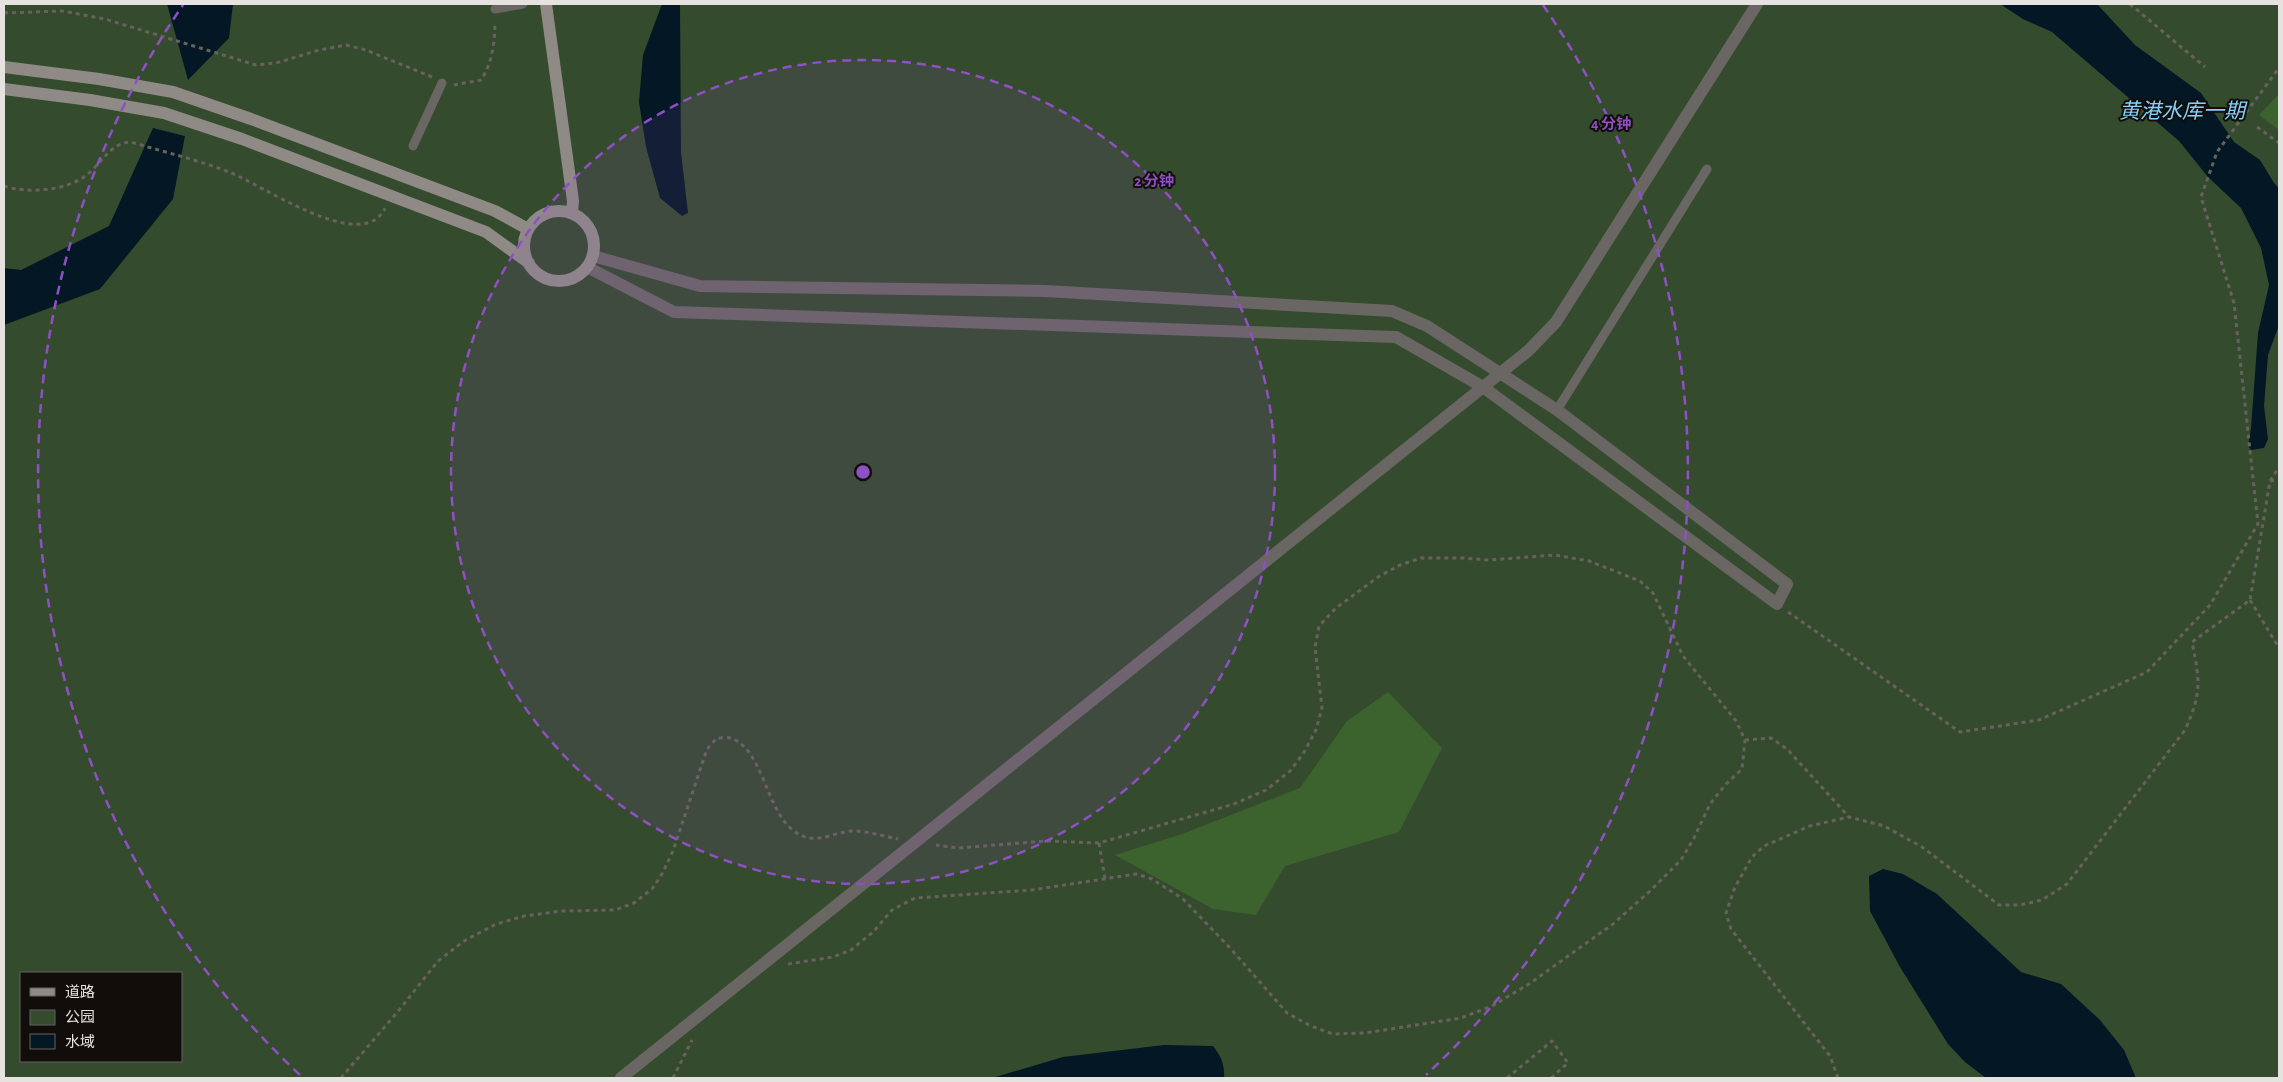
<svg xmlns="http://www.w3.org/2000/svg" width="2283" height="1082" font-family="'Alegreya Sans','Noto Sans SC',sans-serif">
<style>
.green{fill:#354b2d;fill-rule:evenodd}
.forest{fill:#3c632e}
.water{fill:#031824}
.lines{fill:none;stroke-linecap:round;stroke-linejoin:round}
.path{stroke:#68625e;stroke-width:3;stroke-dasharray:4 4;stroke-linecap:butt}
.lane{stroke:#696663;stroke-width:9}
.street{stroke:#696663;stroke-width:12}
.secondary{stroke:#8f8a86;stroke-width:12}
.ring{fill:none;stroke:#9050c5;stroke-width:2.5;stroke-dasharray:9 6}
.labels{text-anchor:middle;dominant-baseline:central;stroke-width:4;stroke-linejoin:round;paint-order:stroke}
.water-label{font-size:21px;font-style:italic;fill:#85d1fd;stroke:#100d0b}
.centre{fill:#9050c5;stroke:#100d0b;stroke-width:2.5}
.ring-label{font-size:15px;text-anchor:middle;font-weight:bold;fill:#9050c5;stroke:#100d0b;stroke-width:4;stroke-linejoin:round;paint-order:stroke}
</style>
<rect width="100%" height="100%" fill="#2a231f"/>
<path class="green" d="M4,4h2275v1074h-2275zM21,973h160v88h-160z"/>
<path class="forest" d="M2279,94v36l-20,-15z
M1388,692l54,56 -43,84 -114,34 -29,49 -43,-6 -98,-54 67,-21 118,-46 47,-67z"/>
<path class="water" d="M167,4h66l-4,34 -41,42z
M662,4h18l1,148 7,61 -6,3 -22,-18 -14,-51 -7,-45 4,-47z
M2000,4h97l38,41 66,48 33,49 26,18 14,23 5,5v137l-11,30 -4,51 4,33 -4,9 -13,2 -3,-4 3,-18 7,-95 11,-48 -8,-37 -20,-40 -33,-31 -29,-36 -127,-109 -29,-13z
M153,128l32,8 -12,63 -73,90 -96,36v-57l17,2 88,-44z
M1883,869l20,5 34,20 84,78 40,12 39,36 24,30 12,28h-150l-21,-16 -17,-18 -48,-77 -30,-56 -1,-35z
M1164,1045l49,1c8,10 12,19 11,32h-232l71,-21z"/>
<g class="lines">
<path class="path" d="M2130,4l75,63
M4,13l58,-2 43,8 151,46 20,-2 43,-13 27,-5 20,5 66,27
M454,85l27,-5c11,-16 14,-38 14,-58
M2257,127l22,16
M4,186c25,8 65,5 85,-13 15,-13 22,-30 42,-31 33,10 67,18 98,30 32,12 134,84 156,36
M2270,481l9,-1
M2250,600l29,48
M1788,612l172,120 79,-12 108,-48 63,-67 48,-81 -24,-221 -33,-106 16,-45 62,-84
M1745,740l26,-2 16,11 62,68
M1099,843l6,36
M788,964l45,-7 18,-7 22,-18 19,-22 23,-12 117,-8 104,-16 16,5 31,20 48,50 56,64 24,13 22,8 32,-1 96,-15 31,-12 37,-22 84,-60 37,-33 31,-31 13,-22 16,-34 15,-19 17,-16 3,-29 -9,-19 -53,-65 -30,-63 -13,-12 -51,-20 -34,-6 -66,5 -26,-2h-42l-21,7 -22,12 -42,31 -17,18 -4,21 7,61 -6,22 -13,24 -13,17 -24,19 -32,14 -135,39 -53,-2 -88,7 -22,-3
M341,1078l59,-69 38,-48 26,-20 32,-17 28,-8 38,-5 53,-1 19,-7 18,-14 10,-15 11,-23 34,-102 9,-10c4,-1 11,-2 15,-1 32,11 35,73 63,93 22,17 40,-1 62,0 14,1 28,5 42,8
M673,1078l19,-38
M1507,1078l45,-37 16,22 -17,15
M1838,1078l-8,-22 -99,-127 -5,-16 9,-26 17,-30 12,-11 46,-20 39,-9 35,9 38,21 77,58h21l22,-5 25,-16 118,-154c17,-38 15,-48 7,-88l58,-42 20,-119 9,-14"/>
<path class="lane" d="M495,9l28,-5
M413,146l29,-63
M1557,410l150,-241"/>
<path class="street" d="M587,267l87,45 722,25 87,50 294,217 10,-20 -230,-174 -130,-84 -35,-15 -347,-20 -345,-5 -107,-30
M621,1078l907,-727 28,-29 201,-318"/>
<path class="secondary" d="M546,4l27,197 -1,12
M4,67l95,12 74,13 78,27 244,92 33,18
M4,89l86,11 74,13 78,26 244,93 43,31
M524 246a35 35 0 1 1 70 0a35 35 0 1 1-70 0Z"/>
</g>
<circle cx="863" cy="472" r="412" fill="#9050c5" fill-opacity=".12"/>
<g class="ring">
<circle cx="863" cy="472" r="412"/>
<path d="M300 1075A825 825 0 0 1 183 5M1543 5A825 825 0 0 1 1426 1075"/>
</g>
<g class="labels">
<g class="water-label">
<text x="2182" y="111">黄港水库一期</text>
</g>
</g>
<circle cx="863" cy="472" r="8" class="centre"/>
<g class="ring-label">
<text x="1611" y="129">4 分钟</text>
<text x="1154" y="186">2 分钟</text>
</g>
<rect width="2283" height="1082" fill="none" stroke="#e6e2df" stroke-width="10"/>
<rect x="20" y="972" width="162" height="90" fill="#100d0b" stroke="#666260"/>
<rect x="30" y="988" width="25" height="8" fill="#8f8a86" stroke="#666260"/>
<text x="65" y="997" font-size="15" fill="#e6e2df">道路</text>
<rect x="30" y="1010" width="25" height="15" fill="#354b2d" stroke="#666260"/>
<text x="65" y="1022" font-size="15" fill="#e6e2df">公园</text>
<rect x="30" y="1034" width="25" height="15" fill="#031824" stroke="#666260"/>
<text x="65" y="1047" font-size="15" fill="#e6e2df">水域</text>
</svg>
